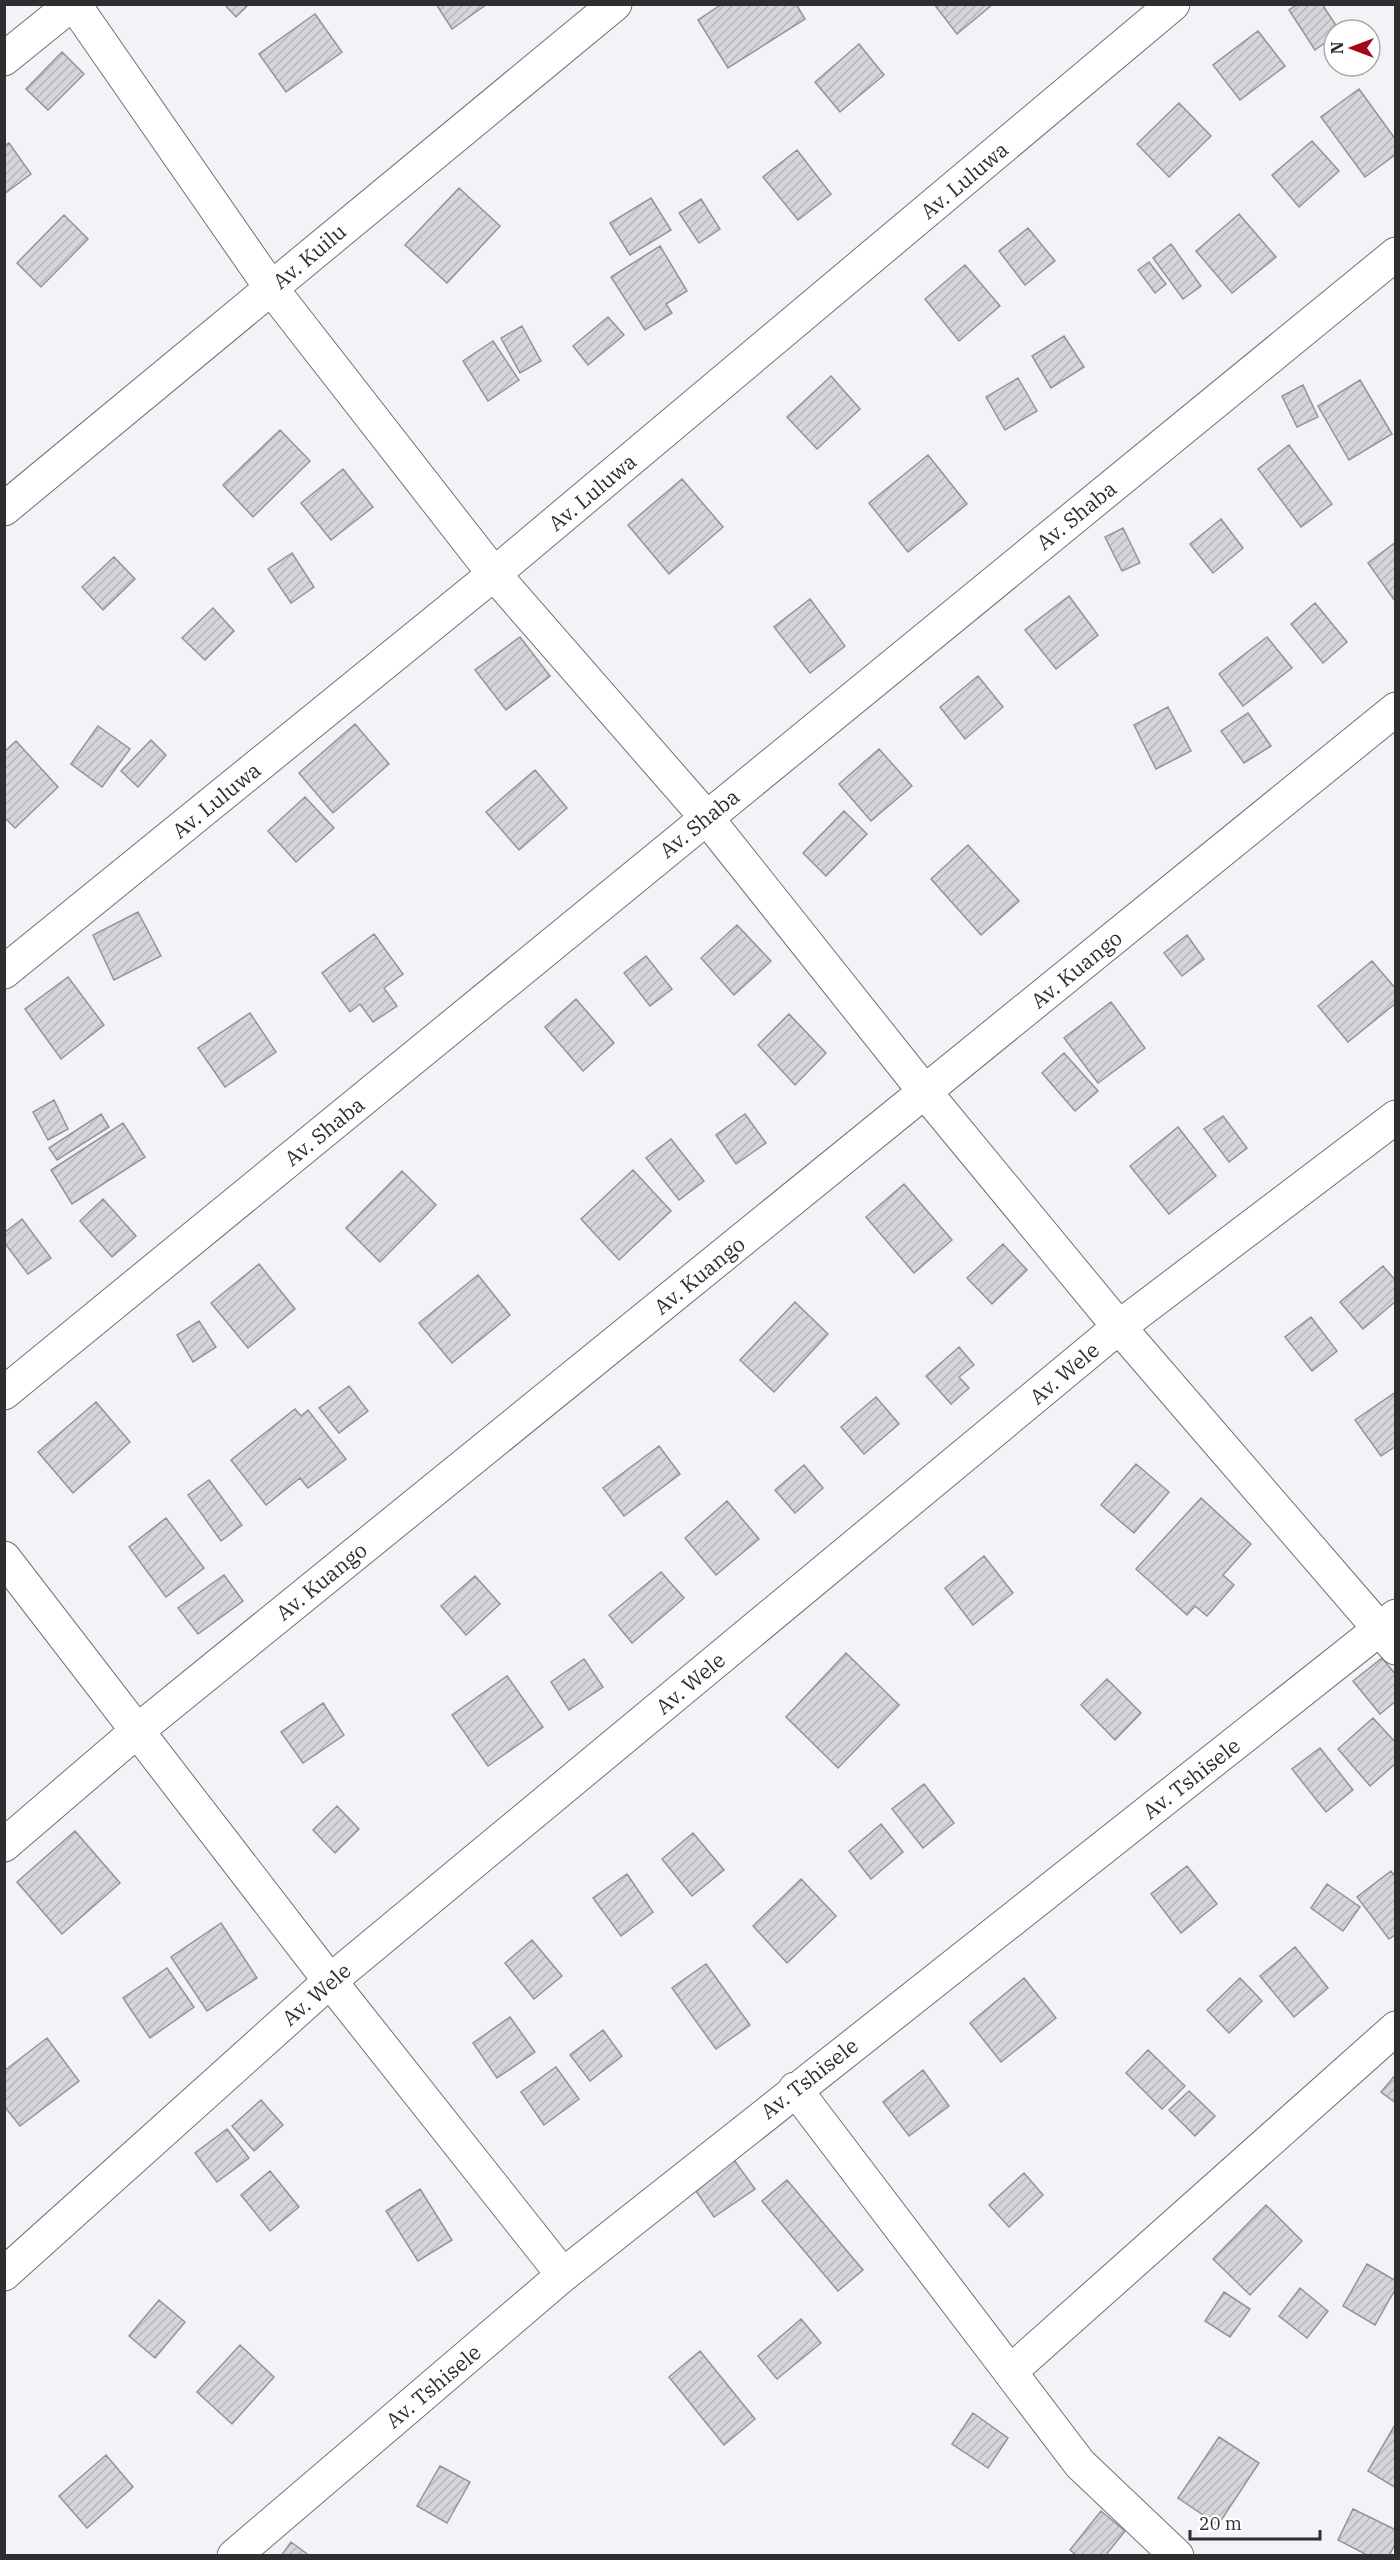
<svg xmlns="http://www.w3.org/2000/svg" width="1400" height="2560" font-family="'IBM Plex Serif',serif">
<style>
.building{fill:url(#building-hatch);stroke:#939497;stroke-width:1.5}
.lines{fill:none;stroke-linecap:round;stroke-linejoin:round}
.minor-casing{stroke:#717275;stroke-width:35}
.minor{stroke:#fff;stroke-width:33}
.labels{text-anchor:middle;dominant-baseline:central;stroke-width:6;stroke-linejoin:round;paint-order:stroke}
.street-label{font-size:21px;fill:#2d2e2f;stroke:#fff}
</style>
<defs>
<pattern id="building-hatch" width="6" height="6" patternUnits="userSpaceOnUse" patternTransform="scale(1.5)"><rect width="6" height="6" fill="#d4d6d9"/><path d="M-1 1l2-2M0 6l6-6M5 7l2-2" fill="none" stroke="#b6b8bb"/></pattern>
</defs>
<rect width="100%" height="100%" fill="#f2f3f6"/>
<path class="building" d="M224,4h25l-13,13z
M436,4h51l-35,25z
M722,4h74l9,15 -77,49 -30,-48z
M934,4h59l-36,30z
M1298,4h24l17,26h-5v6l-19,14 -26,-40z
M315,14l27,38 -56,40 -27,-38z
M1258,31l27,35 -45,34 -27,-35z
M859,44l25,31 -44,37 -25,-30z
M62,52l22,22 -36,36 -22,-21z
M1359,89l37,51v14l-31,23 -44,-60z
M1179,103l32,33 -42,41 -32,-33z
M1312,141l27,30 -40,36 -27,-32z
M9,143l22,31 -27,20v-48z
M797,150l34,44 -33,26 -35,-43z
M459,188l41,38 -53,57 -42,-38z
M651,198l20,32 -41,25 -20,-32z
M701,199l19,30 -21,14 -20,-30z
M1239,214l37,43 -44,36 -36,-42z
M64,215l24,24 -47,48 -24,-24z
M1028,228l27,33 -30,24 -26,-34z
M1171,244l30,42 -18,13 -30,-41z
M660,246l27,45 -21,13 6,9 -27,17 -34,-53z
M1149,262l17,22 -11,9 -17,-23z
M965,265l35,41 -41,35 -34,-42z
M608,317l16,18 -36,30 -15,-19z
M522,326l19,35 -21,12 -19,-35z
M1064,336l20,31 -33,21 -19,-32z
M493,341l26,39 -31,21 -25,-40z
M831,376l29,33 -43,40 -30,-32z
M1018,378l19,33 -32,19 -19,-33z
M1360,380l32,54 -43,26 -31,-54z
M1303,385l15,32 -21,10 -15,-31z
M280,430l30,31 -57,56 -30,-32z
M1289,445l43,59 -31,23 -43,-58z
M928,455l39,49 -59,48 -39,-49z
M343,469l30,38 -42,33 -30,-37z
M682,479l41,48 -54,47 -41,-49z
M1221,519l22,29 -30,25 -23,-29z
M1123,528l17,35 -18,8 -17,-34z
M1396,542v59h-1l-27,-38z
M292,553l22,34 -23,16 -23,-34z
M114,557l21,22 -32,31 -21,-23z
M1069,596l29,39 -42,34 -31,-39z
M810,599l35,47 -35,27 -36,-46z
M1315,603l32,39 -24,21 -32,-39z
M213,608l21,23 -29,29 -23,-22z
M520,637l30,39 -44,34 -31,-40z
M1267,637l25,31 -49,38 -24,-32z
M978,676l25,31 -38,32 -25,-32z
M1168,707l23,44 -35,18 -22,-44z
M1248,713l23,33 -27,17 -23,-32z
M355,724l34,40 -56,49 -34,-40z
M98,726l32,23 -28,38 -31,-23z
M151,740l15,15 -28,32 -17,-16z
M16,741l42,46 -43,41 -11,-11v-65z
M879,749l33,37 -41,35 -32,-37z
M535,770l32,38 -48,42 -33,-38z
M305,797l29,31 -38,34 -28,-31z
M844,811l23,23 -41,42 -23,-23z
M968,845l51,56 -38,34 -50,-56z
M138,912l23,44 -47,24 -21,-45z
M737,925l34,36 -37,34 -33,-37z
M374,934l29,40 -19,14 13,18 -24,16 -13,-18 -10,8 -28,-39z
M1187,935l17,24 -22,17 -18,-23z
M646,956l26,33 -22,17 -26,-33z
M1372,961l24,28v14l-48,39 -30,-36z
M68,977l36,48 -43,34 -36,-50z
M576,999l38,44 -31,28 -38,-44z
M1111,1002l34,46 -47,35 -34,-45z
M250,1013l26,39 -51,35 -27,-39z
M789,1014l37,39 -31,32 -37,-40z
M1064,1053l34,38 -23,20 -33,-38z
M54,1100l14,29 -20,11 -15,-28z
M101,1114l8,13 -52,33 -8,-12z
M745,1114l21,29 -30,21 -20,-29z
M1223,1116l24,32 -18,14 -25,-33z
M123,1123l22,34 -73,47 -21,-34z
M1178,1127l38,49 -47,38 -39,-48z
M671,1139l33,42 -25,19 -33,-42z
M633,1170l38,41 -52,49 -38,-41z
M402,1171l34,34 -56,57 -34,-34z
M904,1184l48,56 -38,33 -48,-56z
M103,1199l33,37 -24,21 -32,-36z
M22,1219l29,39 -23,16 -24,-32v-9z
M1003,1244l24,26 -35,34 -25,-26z
M259,1264l36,45 -47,39 -37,-45z
M1383,1266l13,15v20l-33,28 -23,-27z
M478,1275l32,40 -58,48 -33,-40z
M795,1302l33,32 -54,58 -34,-32z
M1311,1317l26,34 -25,20 -27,-34z
M199,1321l17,26 -23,15 -16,-27z
M959,1347l15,18 -15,12 10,11 -18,16 -25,-28z
M349,1386l19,25 -29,22 -20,-25z
M1396,1392v54l-15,10 -26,-36z
M876,1397l23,27 -35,30 -23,-27z
M96,1402l34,40 -57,51 -35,-41z
M295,1409l6,7 7,-6 38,49 -38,29 -8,-10 -34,27 -35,-45z
M659,1446l21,28 -56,42 -21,-28z
M1136,1464l33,28 -35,41 -33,-28z
M804,1465l19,23 -28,25 -20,-23z
M209,1480l33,45 -21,16 -33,-46z
M1201,1498l50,46 -28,31 11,10 -27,31 -12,-10 -8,9 -51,-46z
M727,1501l32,38 -43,36 -31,-37z
M166,1518l38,50 -38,29 -37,-50z
M984,1556l29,37 -40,32 -28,-37z
M661,1572l23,26 -52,45 -23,-28z
M224,1575l19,26 -45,33 -20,-26z
M475,1576l25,28 -34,31 -25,-29z
M846,1653l53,52 -61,63 -52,-51z
M1382,1658l14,17v26l-16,13 -27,-33z
M584,1659l19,28 -34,23 -18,-28z
M507,1676l36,51 -55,39 -36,-51z
M1107,1679l34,34 -26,27 -34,-35z
M323,1703l21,32 -41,28 -22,-31z
M1373,1718l23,25v20l-26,23 -32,-37z
M1320,1748l33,42 -27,22 -34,-43z
M924,1784l30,39 -31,25 -31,-39z
M337,1806l22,23 -24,24 -22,-23z
M881,1824l22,28 -32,27 -22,-28z
M75,1831l45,52 -58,51 -45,-52z
M693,1833l31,37 -32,26 -30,-37z
M1187,1866l30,38 -36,29 -30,-39z
M1391,1871l5,7v56l-7,5 -32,-42z
M627,1874l26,38 -32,24 -28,-38z
M801,1879l35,37 -49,47 -34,-37z
M1327,1884l33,23 -17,24 -32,-23z
M221,1923l36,55 -50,33 -36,-54z
M532,1940l30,36 -28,23 -29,-36z
M1295,1947l33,41 -34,29 -34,-41z
M706,1964l44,61 -34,24 -44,-61z
M167,1968l27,39 -44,31 -27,-40z
M1024,1978l32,40 -55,44 -31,-39z
M1240,1978l22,23 -33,32 -22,-23z
M510,2017l25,35 -38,26 -24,-35z
M603,2030l19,26 -32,25 -20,-26z
M47,2038l32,43 -59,45 -16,-20v-35z
M1148,2050l37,36 -23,23 -36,-36z
M556,2067l23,32 -35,26 -23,-33z
M923,2070l26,36 -40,30 -26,-34z
M1396,2074v29l-15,-11z
M1189,2091l26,25 -20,20 -26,-26z
M261,2100l22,25 -29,26 -22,-25z
M227,2129l22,29 -32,24 -22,-29z
M729,2153l26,36 -41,28 -25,-36z
M270,2171l29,36 -29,24 -29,-36z
M1024,2173l19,22 -34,32 -20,-22z
M787,2180l76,90 -25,21 -76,-90z
M420,2189l32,51 -34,21 -32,-50z
M1266,2205l36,36 -52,54 -37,-36z
M1367,2264l29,17v7l-21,37 -32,-19z
M1300,2288l28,23 -21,27 -28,-22z
M1224,2292l26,17 -20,28 -25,-16z
M159,2300l26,22 -30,36 -26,-22z
M801,2319l20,24 -44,36 -19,-23z
M240,2345l34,32 -42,47 -35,-32z
M700,2351l55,68 -31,26 -55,-68z
M973,2413l35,25 -20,30 -36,-24z
M1396,2423v65l-28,-17z
M1219,2437l40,26 -41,62 -40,-27z
M106,2455l27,32 -46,41 -28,-32z
M440,2466l30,16 -23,41 -30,-17z
M1353,2509l43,21v12l-7,14h-20l-31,-16z
M1101,2511l24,20 -20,25h-28l-7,-6z
M291,2542l19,14h-29z"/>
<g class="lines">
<g class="minor-casing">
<path id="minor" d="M74,4l197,284 223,286 212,243 219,275 194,235 277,321
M4,59l68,-55
M4,509l611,-505
M4,972l490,-398 679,-570
M4,1393l1392,-1139
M4,1558l326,423 233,294
M4,1845l133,-114 1259,-1022
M795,2089l285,375 97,92
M4,2274l326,-293 789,-654 277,-210
M1010,2372l386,-344
M234,2556l329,-281 833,-659"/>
</g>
<use href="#minor" class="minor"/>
</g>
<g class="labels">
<g class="street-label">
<text transform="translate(964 180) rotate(-40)">Av. Luluwa</text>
<text transform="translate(309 256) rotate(-40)">Av. Kuilu</text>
<text transform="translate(592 492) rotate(-40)">Av. Luluwa</text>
<text transform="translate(1076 515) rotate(-39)">Av. Shaba</text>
<text transform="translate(216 800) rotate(-39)">Av. Luluwa</text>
<text transform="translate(699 823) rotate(-39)">Av. Shaba</text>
<text transform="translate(1076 969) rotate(-39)">Av. Kuango</text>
<text transform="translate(324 1131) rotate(-39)">Av. Shaba</text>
<text transform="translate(699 1275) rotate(-39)">Av. Kuango</text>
<text transform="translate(1064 1373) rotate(-40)">Av. Wele</text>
<text transform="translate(321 1581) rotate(-39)">Av. Kuango</text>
<text transform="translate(690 1683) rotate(-40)">Av. Wele</text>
<text transform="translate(1191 1778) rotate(-38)">Av. Tshisele</text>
<text transform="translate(316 1994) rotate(-41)">Av. Wele</text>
<text transform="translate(809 2078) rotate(-38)">Av. Tshisele</text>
<text transform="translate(433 2386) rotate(-40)">Av. Tshisele</text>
</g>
</g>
<rect width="1400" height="2560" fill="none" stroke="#2d2e2f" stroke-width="12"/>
<g transform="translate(1352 48) rotate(270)"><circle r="28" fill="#ffffff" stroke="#ababac" stroke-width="1.5"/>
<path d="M0-4.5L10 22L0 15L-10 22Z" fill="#a2061d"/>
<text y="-9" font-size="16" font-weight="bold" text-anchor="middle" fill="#2d2e2f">N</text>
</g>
<path d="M1190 2530v9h130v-9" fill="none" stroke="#2d2e2f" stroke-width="3"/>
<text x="1199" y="2530" font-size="18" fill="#2d2e2f" stroke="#ffffff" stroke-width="4.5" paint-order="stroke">20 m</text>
</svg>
